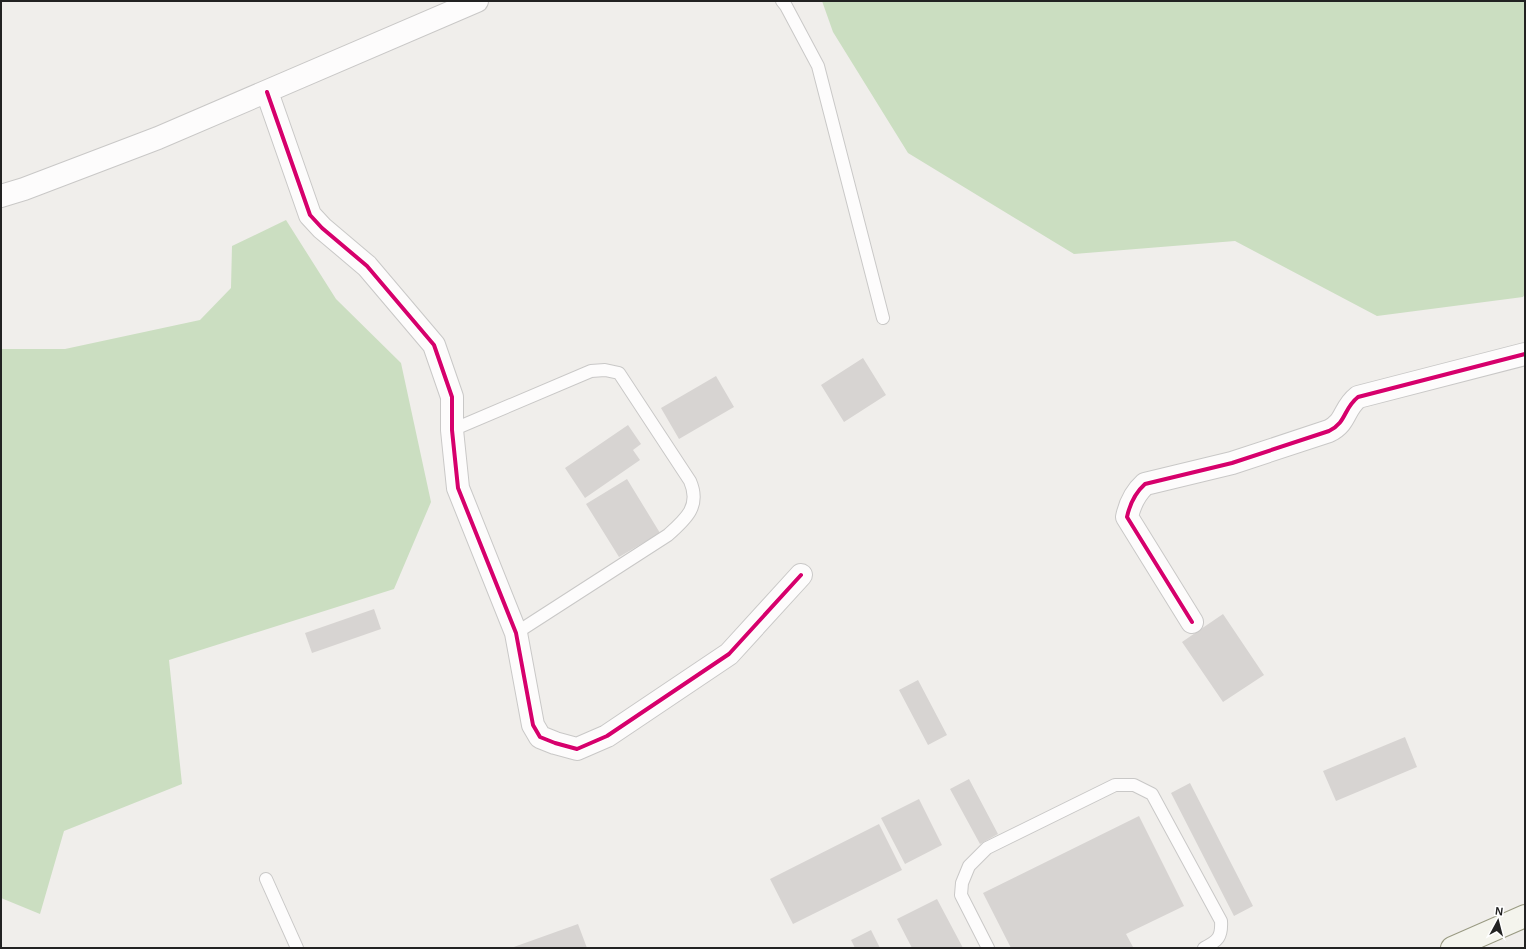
<svg xmlns="http://www.w3.org/2000/svg" width="1526" height="949" font-family="Helvetica,sans-serif">
<style>
.forest{fill:#cbdec1}
.building{fill:#d7d4d2}
.lines{fill:none;stroke-linecap:round;stroke-linejoin:round}
.lane-casing{stroke:#c9c8c7;stroke-width:14}
.street-casing{stroke:#c9c8c7;stroke-width:24}
.secondary-casing{stroke:#999a82;stroke-width:24}
.lane{stroke:#fdfcfc;stroke-width:12}
.street{stroke:#fdfcfc;stroke-width:22}
.secondary{stroke:#f4f4ed;stroke-width:22}
.cycleway-casing{stroke:#fff;stroke-width:6}
.cycleway{stroke:#d6006c;stroke-width:4}
</style>
<rect width="100%" height="100%" fill="#f0eeeb"/>
<path class="forest" d="M822,1h703v293l-2,3 -146,19 -142,-75 -161,13 -166,-101 -75,-121z
M286,220l50,79 65,64 30,139 -37,87 -225,71 13,124 -118,47 -24,83 -39,-16v-549h64l135,-29 31,-32 1,-42z"/>
<path class="building" d="M863,358l23,37 -42,27 -23,-37z
M716,376l18,31 -55,32 -18,-31z
M628,425l13,19 -8,6 7,10 -55,38 -20,-30z
M627,479l33,54 -41,24 -33,-53z
M374,609l7,20 -69,24 -7,-20z
M1223,614l41,61 -41,27 -41,-60z
M918,680l29,55 -19,10 -29,-55z
M1405,737l12,30 -81,34 -13,-30z
M969,779l29,55 -18,10 -30,-55z
M1190,783l63,123 -19,10 -63,-123z
M919,799l23,46 -37,19 -24,-46z
M1139,816l45,90 -58,28 7,13 -3,1h-119l-28,-55z
M879,824l23,46 -109,54 -23,-45z
M937,899l26,49h-51l-15,-29z
M578,924l9,24h-76z
M871,930l9,18h-25l-4,-8z"/>
<g class="lines">
<g class="lane-casing">
<path id="lane" d="M782,1l4,5 32,60 65,252
M452,430l139,-59 14,-1 14,3 71,108c11,25 -4,38 -22,54l-152,98
M266,879l31,69
M988,948l-27,-53 1,-12 7,-17 18,-18 128,-63h19l18,9 69,127c1,16 -3,20 -17,27"/>
</g>
<g class="street-casing">
<path id="street" d="M267,92l43,123 12,13 45,38 67,79 18,52v33l6,58 58,145 17,92 7,12 15,6 22,6 30,-13 122,-82 72,-79
M1,196l23,-7 134,-51 319,-137
M1192,622l-65,-105c3,-14 8,-24 18,-33l87,-21 97,-32c18,-9 14,-22 29,-34l167,-43"/>
</g>
<g class="secondary-casing">
<path id="secondary" d="M1452,948l73,-32"/>
</g>
<use href="#lane" class="lane"/>
<use href="#street" class="street"/>
<use href="#secondary" class="secondary"/>
<g class="cycleway-casing">
<path id="cycleway" d="M267,92l43,123 12,13 45,38 67,79 18,52v33l6,58 58,145 17,92 7,12 15,6 22,6 30,-13 122,-82 72,-79
M1192,622l-65,-105c3,-14 8,-24 18,-33l87,-21 97,-32c18,-9 14,-22 29,-34l167,-43"/>
</g>
<use href="#cycleway" class="cycleway"/>
</g>
<rect width="1526" height="949" fill="none" stroke="#222222" stroke-width="4"/>
<g transform="translate(1498 921) rotate(7)" stroke="#ffffff" stroke-width="3" paint-order="stroke">
<path d="M0-3L7 15L0 10L-7 15Z" fill="#222222"/>
<text y="-6" font-size="11" font-weight="bold" text-anchor="middle" fill="#222222">N</text>
</g>
</svg>
